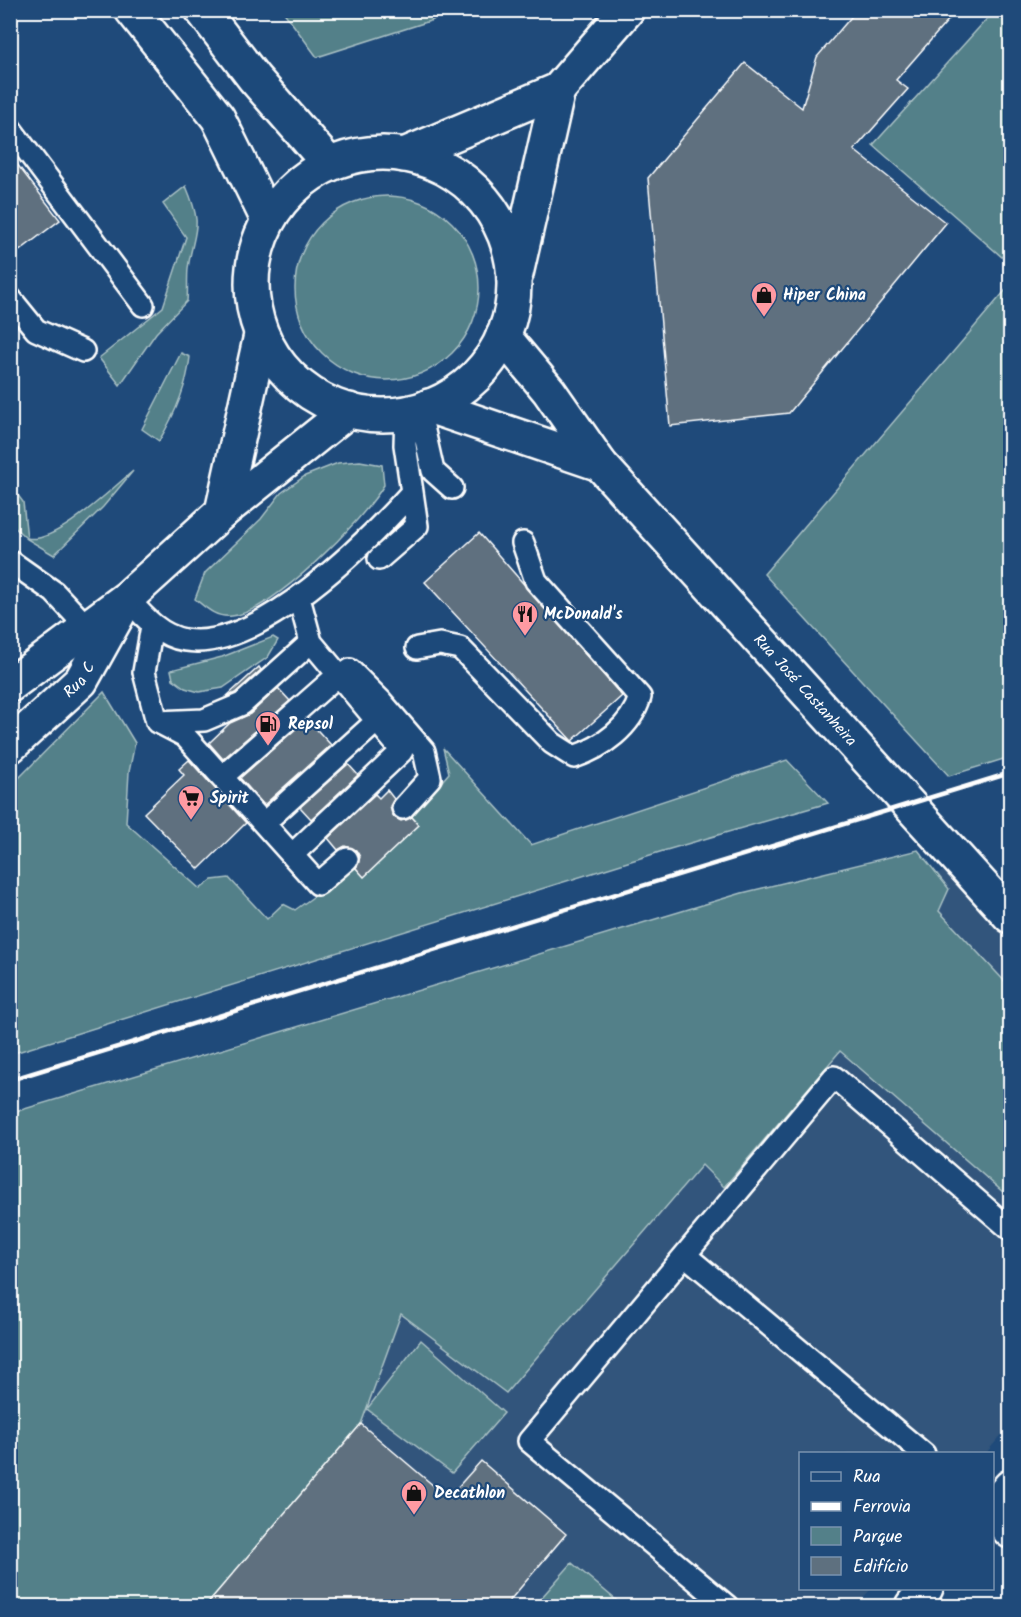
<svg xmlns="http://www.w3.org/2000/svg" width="1021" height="1617" font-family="Kalam,sans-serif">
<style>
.built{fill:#32557c}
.green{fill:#538089;stroke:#a9c0c4;stroke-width:1.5}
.building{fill:#5e707f;stroke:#fff;stroke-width:1.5}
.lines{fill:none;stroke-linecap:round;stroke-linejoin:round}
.service-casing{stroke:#fff;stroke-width:26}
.minor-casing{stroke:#fff;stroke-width:38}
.secondary-casing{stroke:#fff;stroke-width:38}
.primary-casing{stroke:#fff;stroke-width:38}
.service{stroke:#1f4a7a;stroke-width:21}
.minor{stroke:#1f4a7a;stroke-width:33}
.secondary{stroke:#1f4a7a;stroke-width:33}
.primary{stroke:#1f4a7a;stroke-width:33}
.rail{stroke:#fff;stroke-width:4.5}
.labels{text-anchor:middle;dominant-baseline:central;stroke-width:4.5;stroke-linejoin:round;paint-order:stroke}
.poi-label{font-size:16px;font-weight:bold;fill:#fff;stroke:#1f4a7a;text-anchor:start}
.street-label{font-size:16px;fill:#fff;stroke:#1f4a7a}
</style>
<rect width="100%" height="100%" fill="#1f4a7a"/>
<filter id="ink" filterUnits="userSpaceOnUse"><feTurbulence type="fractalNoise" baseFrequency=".0167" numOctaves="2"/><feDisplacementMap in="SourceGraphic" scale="12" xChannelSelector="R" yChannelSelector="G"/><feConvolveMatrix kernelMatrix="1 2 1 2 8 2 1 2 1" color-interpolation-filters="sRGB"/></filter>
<g filter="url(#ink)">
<path class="built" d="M951,869l59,65v491l-24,28 -186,1v134l71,1 -16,17h-844v-449z"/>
<path class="green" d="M283,11h159l-9,9 -116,37z
M994,11h16v253l-137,-119z
M186,186c18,43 8,42 2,82 -1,11 0,23 -1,33l-31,32 -36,52 -21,-27 64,-51 23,-70 -23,-33z
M295 288a92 92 0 1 1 184 0a92 92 0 1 1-184 0Z
M1010,285v472l-61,19 -185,-202z
M181,353l9,4c-3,29 -16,59 -31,84l-17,-12z
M360,461l22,4 2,20c-20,34 -112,128 -152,131 -16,2 -26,-8 -37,-17l10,-26 56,-54 20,-26 24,-17 33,-13z
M133,471l-30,36 -49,48 -27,-16 -16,-15v-38l12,16 4,36c28,7 84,-49 106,-67z
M273,637l5,3 -10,17 -45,31 -24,4 -14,-4 -12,-9 -2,-9 51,-13z
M104,692l31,51 -6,29 -3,51 74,66 12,-9 17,-2 38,41 16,-15 12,6 60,-43 9,10 55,-52 -8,-8 38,-44 -6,-25 88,97 256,-85 41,43 -165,48 -652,203v-268z
M918,850l31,39 -10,22 71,76v211l-170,-147 -116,136 -22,-22 -196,228 -105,-79 -40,110 -156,182h-194v-493l731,-220z
M421,1340l83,73 -52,60 -85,-64z
M572,1563l51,43h-89z"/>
<path class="building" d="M857,10h100l-61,70 12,9 -54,61 92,73 -157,190 -119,13 -22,-248 97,-115 57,45 15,-51z
M10,155l50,65 -50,38z
M479,533l143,163 -50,45 -147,-159z
M259,667l2,3 -26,23 -9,4z
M278,688l12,13 -67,58 -14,-16 21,-20 20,-9z
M307,719l24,26 -67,60 -24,-27z
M189,760l57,63 -47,46 -55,-56 40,-38 -5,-6z
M348,764l10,11 -47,44 -11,-12z
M387,790l7,9 -4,7 4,11 7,4 11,-4 7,8 -55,52 -8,-9 4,-11 -4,-7 -11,-4 -7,4 -10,-12 47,-44 4,4z
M361,1424l87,74 33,-37 85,73 -61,72h-300z"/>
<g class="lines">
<g class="service-casing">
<path id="service" d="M10,128l133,177
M10,298l26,32 47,21
M419,409l14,62 19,17
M379,559l38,-33 -5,-34
M10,561l44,31 33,35
M127,598c16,18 33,38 58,42 73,12 182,-98 227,-148l-7,-47 1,-33
M152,626l-8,46 13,50 47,-2 38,-16 69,-62 -12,-44
M417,648l23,-4 20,4 92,95 22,14c29,-10 57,-30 66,-60l-104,-116 -13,-38
M350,670l31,31 43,50 6,27 -27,30
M160,723l25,13 133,148 29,-25
M222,777l116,-102
M264,823l113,-102
M293,854l109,-103 -91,-109
M685,1255l239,199
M727,1606l-198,-165 305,-364 176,152"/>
</g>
<g class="minor-casing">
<g id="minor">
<path id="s1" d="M503,336l46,55 51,73 410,452"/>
<path d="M429,406l171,58"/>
<path d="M992,1508l18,-21"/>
<path d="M992,1511l18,20"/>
<path d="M912,1606l14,-18"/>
</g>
</g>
<g class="secondary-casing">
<path id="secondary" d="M132,10l86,108 50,102
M202,10l52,68 75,86"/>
</g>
<g class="primary-casing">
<g id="primary">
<circle cx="383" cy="284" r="131"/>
<path d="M404,155l154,-65 69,-80"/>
<path d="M516,274l42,-184"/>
<path d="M222,512l39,-177"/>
<path d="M10,685l117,-87 95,-86 127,-102"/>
<path id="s2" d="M10,746l71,-65 40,-72"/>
</g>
</g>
<use href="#service" class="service"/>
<use href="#minor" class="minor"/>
<use href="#secondary" class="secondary"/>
<use href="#primary" class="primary"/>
<path class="rail" d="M10,1080l1000,-307"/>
</g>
</g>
<defs>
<g id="shop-pin" transform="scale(1.35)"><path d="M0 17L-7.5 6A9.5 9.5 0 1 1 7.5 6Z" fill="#ff9aa2" stroke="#1f4a7a"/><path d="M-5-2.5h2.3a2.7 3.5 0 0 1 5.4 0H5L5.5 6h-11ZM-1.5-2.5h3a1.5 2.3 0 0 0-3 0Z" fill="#111"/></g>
<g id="restaurant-pin" transform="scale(1.35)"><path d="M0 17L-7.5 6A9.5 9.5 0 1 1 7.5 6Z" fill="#ff9aa2" stroke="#1f4a7a"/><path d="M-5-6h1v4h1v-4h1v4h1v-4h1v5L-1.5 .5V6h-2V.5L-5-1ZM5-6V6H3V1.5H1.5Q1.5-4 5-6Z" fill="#111"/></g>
<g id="fuel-pin" transform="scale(1.35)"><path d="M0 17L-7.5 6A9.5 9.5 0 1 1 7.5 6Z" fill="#ff9aa2" stroke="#1f4a7a"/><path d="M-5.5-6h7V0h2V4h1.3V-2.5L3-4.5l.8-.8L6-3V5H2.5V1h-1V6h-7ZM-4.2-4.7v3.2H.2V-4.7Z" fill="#111"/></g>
<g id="supermarket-pin" transform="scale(1.35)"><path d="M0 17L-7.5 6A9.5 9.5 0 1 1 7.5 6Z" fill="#ff9aa2" stroke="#1f4a7a"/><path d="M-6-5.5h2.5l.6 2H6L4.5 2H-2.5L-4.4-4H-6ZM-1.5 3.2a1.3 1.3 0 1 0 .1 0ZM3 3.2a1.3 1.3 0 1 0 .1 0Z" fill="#111"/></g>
</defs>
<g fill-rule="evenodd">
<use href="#shop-pin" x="764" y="295"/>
<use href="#restaurant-pin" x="525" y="614"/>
<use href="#fuel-pin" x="268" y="724"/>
<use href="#supermarket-pin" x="191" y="798"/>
<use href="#shop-pin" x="414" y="1493"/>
</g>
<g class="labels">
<g class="poi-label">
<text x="783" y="295">Hiper China</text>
<text x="544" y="614">McDonald's</text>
<text x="288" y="724">Repsol</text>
<text x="210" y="798">Spirit</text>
<text x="434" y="1493">Decathlon</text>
</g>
<g class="street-label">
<text stroke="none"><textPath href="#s2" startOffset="96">Rua C</textPath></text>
<text stroke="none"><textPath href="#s1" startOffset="466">Rua José Castanheira</textPath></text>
</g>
</g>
<rect width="1021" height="1617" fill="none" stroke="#1f4a7a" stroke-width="36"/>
<rect x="18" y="18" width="985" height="1581" fill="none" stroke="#fff" stroke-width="2" filter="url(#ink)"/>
<rect x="799" y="1452" width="195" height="138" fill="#1f4a7a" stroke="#7992af" stroke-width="1.5"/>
<rect x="811" y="1472" width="30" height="9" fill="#1f4a7a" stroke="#7992af" stroke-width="1.5"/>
<text x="853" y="1482" font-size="18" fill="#ffffff">Rua</text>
<rect x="811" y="1502" width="30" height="9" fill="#ffffff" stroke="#7992af" stroke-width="1.5"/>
<text x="853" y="1512" font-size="18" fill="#ffffff">Ferrovia</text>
<rect x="811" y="1527" width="30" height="18" fill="#538089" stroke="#7992af" stroke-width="1.5"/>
<text x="853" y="1542" font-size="18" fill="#ffffff">Parque</text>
<rect x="811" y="1557" width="30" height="18" fill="#5e707f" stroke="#7992af" stroke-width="1.5"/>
<text x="853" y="1572" font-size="18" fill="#ffffff">Edifício</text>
</svg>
